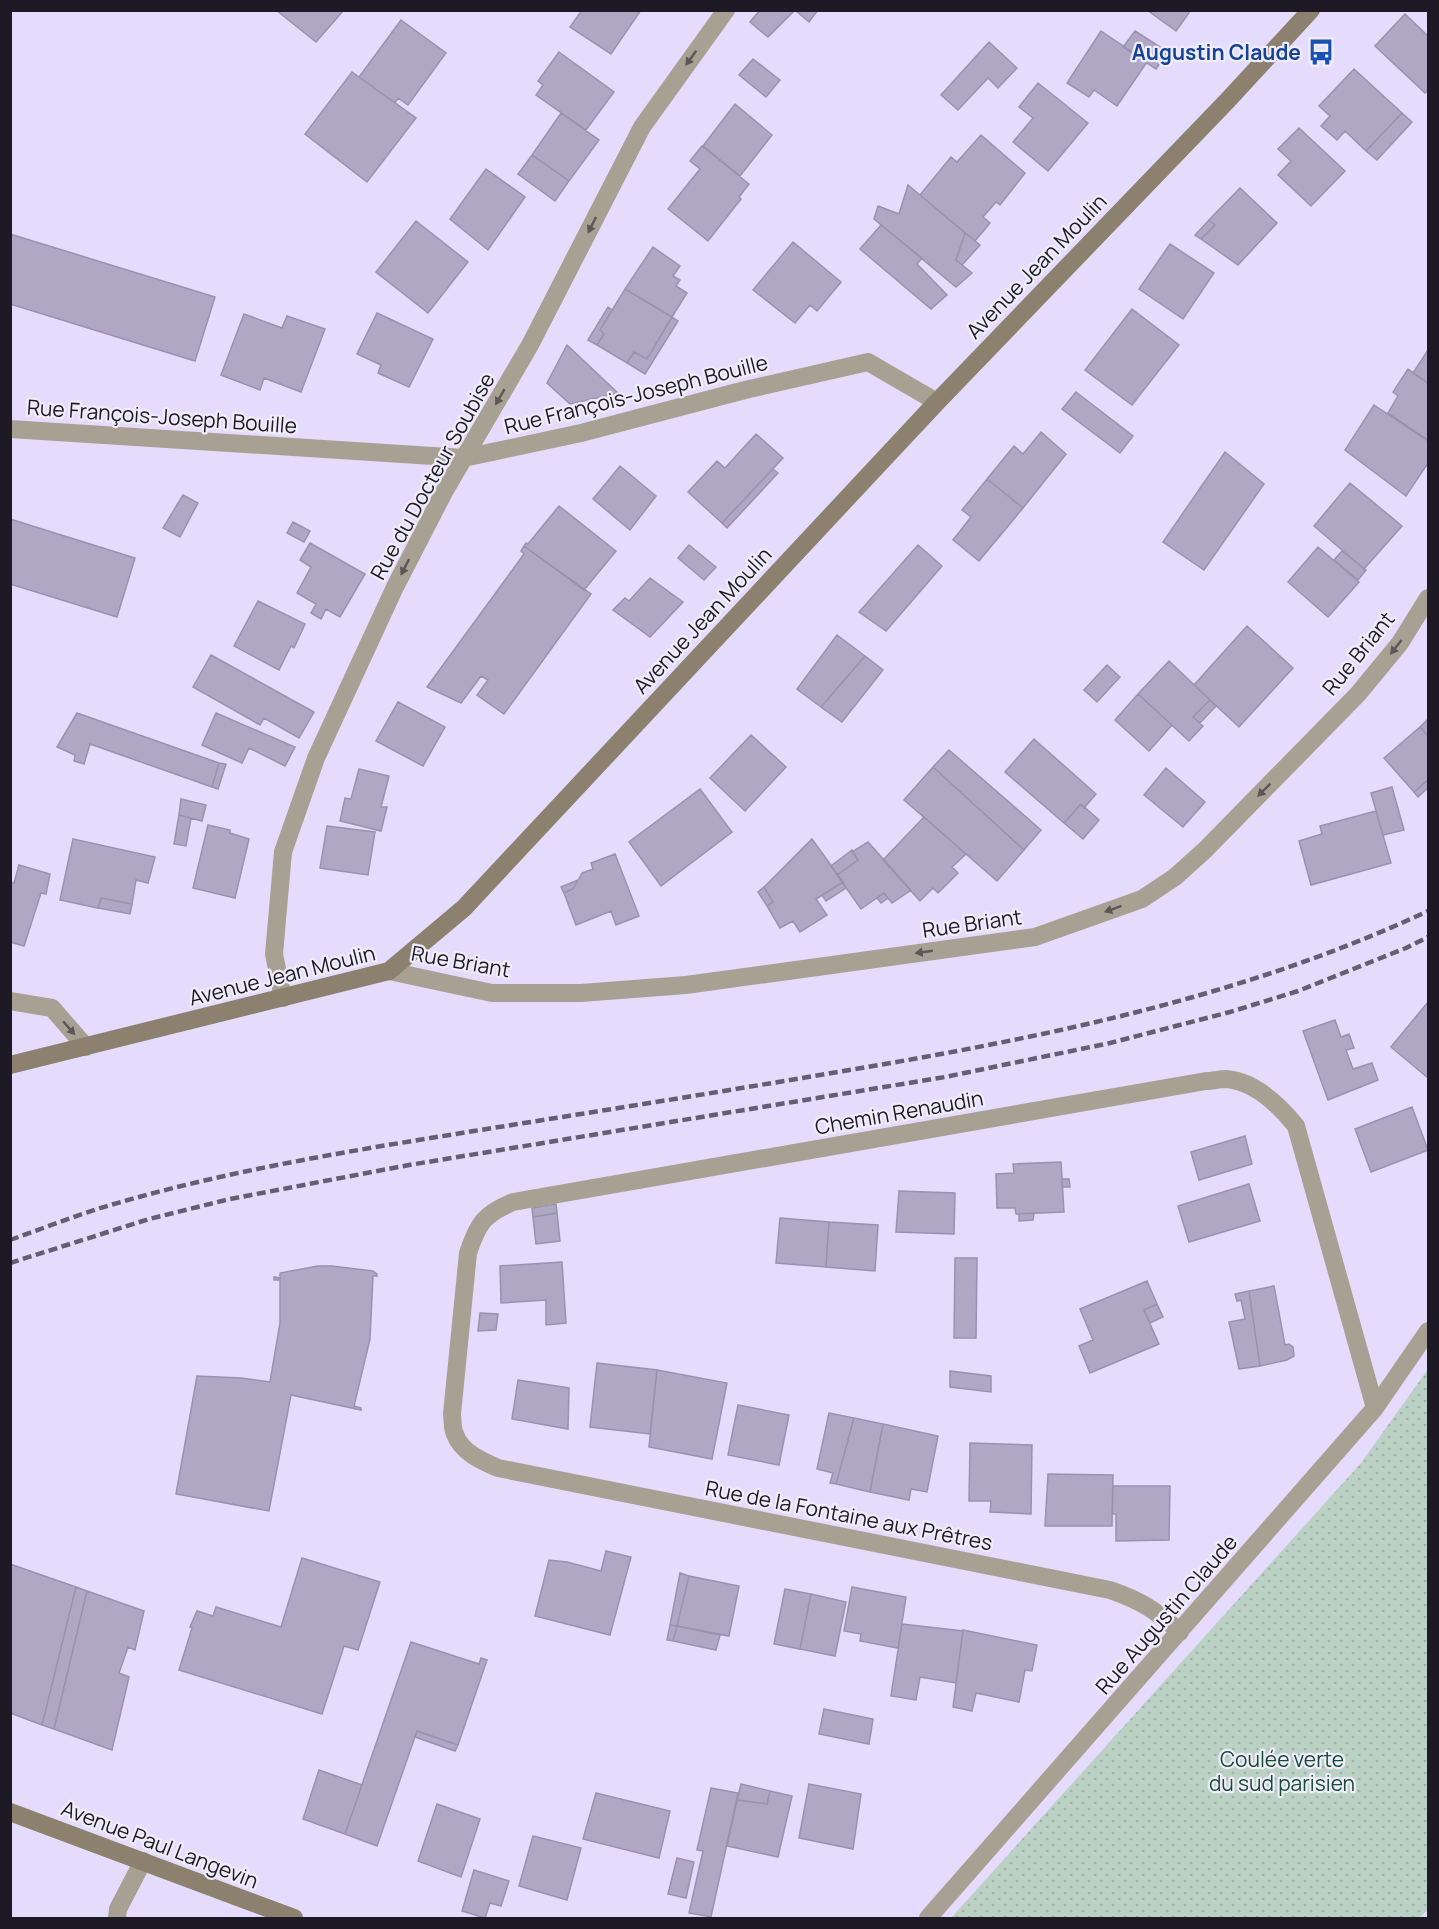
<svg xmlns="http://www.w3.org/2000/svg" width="1439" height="1929" font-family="Manrope,sans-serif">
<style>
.park{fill:url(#park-dots)}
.building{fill:#afa8c4;stroke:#9991b0;stroke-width:1.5}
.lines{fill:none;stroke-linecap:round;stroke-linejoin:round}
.service{stroke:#a8a193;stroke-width:18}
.minor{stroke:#a8a193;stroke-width:18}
.secondary{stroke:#8b816e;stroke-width:18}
.rail{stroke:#645e71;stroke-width:4.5;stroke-dasharray:9 4.5;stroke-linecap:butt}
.oneway{fill:#5c5656}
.labels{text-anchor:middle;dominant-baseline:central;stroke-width:4.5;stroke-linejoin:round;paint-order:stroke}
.transit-label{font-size:21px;font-weight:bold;fill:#164399;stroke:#f0edfa;text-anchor:end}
.street-label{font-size:21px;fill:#1d1925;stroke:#f0edfa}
.park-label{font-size:21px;fill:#174c33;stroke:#f0edfa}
</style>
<defs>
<pattern id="park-dots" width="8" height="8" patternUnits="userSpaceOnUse" patternTransform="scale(1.5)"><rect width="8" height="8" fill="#bbd1c4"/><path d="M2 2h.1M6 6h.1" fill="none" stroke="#a0b3a8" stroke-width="1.8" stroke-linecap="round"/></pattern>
</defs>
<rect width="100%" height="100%" fill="#e5dcfd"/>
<path class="park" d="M1428,1369v541l-9,8h-468l410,-455z"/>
<path class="building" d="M276,10h66l1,1 -27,31z
M582,10h59l-30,44 -41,-27z
M760,10h35l-27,27 -18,-15z
M795,10h23l-9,12z
M1147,10h44l-15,21z
M1405,14l23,22v54l-3,3 -50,-47z
M401,20l45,33 -38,52 -10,-7 -3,5 -36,-26z
M1101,31l46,31 -30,44 -23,-16 -5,7 -22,-14z
M1135,31l33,21 -12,17 -33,-22z
M989,42l28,26 -19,20 -10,-10 -30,32 -17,-15z
M559,52l55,40 -28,38 -50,-35 7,-10 -5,-4z
M753,59l27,21 -14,17 -27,-22z
M1354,69l48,44 -36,38 -21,-20 -8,9 -16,-14 9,-10 -11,-10z
M352,72l64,46 -49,64 -62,-48z
M1038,83l50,40 -40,48 -35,-29 20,-24 -14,-11z
M735,104l37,31 -32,41 -37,-30z
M561,113l38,27 -30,41 -37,-26z
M1402,113l10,9 -35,38 -11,-9z
M1299,128l46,43 -34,35 -33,-31 13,-14 -13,-12z
M981,135l44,38 -25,32 -4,-3 -13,15 7,6 -15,18 -55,-46 31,-38 6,5z
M702,146l47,38 -10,13 2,2 -33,42 -40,-32 32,-40 -10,-8z
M532,155l37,26 -14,20 -37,-27z
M486,169l39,28 -37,53 -38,-31z
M908,185l57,48 -9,27 16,13 -16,14 -82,-68 4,-13 21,8z
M1240,188l37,35 -39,42 -37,-26 14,-14 -6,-5z
M1209,220l6,5 -14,14 -6,-4z
M416,221l52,41 -40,51 -52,-41z
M881,225l41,33 -5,6 30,31 -16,14 -71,-60z
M965,233l15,12 -18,20 -6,-5z
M10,234l205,63 -20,64 -185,-57z
M793,242l48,40 -24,29 -7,-6 -15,18 -42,-33z
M1170,244l44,29 -31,46 -44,-30z
M653,247l27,19 -7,10 7,4 -4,6 11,7 -15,24 -47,-28z
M625,289l47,28 -25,42 -13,-7 -7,11 -30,-18 7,-11 -4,-4z
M608,307l4,3 -12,20 4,4 -7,11 -9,-5z
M1132,309l47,36 -47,60 -47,-35z
M377,313l56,26 -24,48 -31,-14 3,-8 -24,-11z
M244,314l38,14 5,-12 38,13 -24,63 -37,-14 -4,12 -39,-15z
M672,317l6,4 -33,53 -18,-11 7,-11 13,7z
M567,345l51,48 -48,11 -23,-21z
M1428,350v33l-15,-10z
M1408,369l20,14v57l-40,-27 10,-17 -5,-4z
M1076,392l57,44 -13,17 -58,-44z
M1374,405l54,36v22l-22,33 -61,-46z
M1041,432l25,22 -43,54 -36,-29 27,-33 9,8z
M756,434l27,24 -61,65 -34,-31 29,-31 8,7z
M1225,452l39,32 -60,86 -41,-28z
M620,466l36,30 -26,34 -37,-31z
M773,469l5,4 -51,55 -5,-5z
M987,479l36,29 -44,53 -26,-21 18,-23 -9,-7z
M1350,483l52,43 -38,43 -50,-43z
M183,495l15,8 -18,34 -17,-9z
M559,506l57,45 -32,39 -60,-44 2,-3 2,1z
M10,519l125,39 -18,59 -107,-33z
M293,522l17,9 -6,11 -17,-9z
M310,543l55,31 -25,43 -14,-8 -5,10 -10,-6 5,-9 -19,-11 14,-26 -11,-7z
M689,545l27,22 -12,13 -26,-22z
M918,545l24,21 -56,65 -27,-19z
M524,546l67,48 -87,120 -27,-19 11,-15 -7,-4 -20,27 -34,-16 97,-133 -3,-3z
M1318,547l41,35 -31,35 -40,-35z
M1342,551l24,19 -8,10 -24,-20z
M650,578l33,24 -33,35 -37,-27 12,-12 4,3z
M258,601l47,23 -11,24 -3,-2 -12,24 -45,-24z
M1247,626l46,42 -54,59 -45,-42z
M837,635l28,21 -44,51 -24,-18z
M211,655l103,57 -15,26 -35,-20 -4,7 -67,-38z
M865,656l18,14 -41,52 -21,-15z
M1169,661l41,39 -17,17 10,9 -14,15 -51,-47z
M1107,665l13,12 -23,25 -13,-12z
M1138,694l34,31 -23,26 -34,-31z
M1210,700l6,6 -16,17 -7,-6z
M398,702l47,25 -22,39 -47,-25z
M77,713l142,50 -7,24 -122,-43 -6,20 -10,-3 1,-6 -18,-8z
M216,713l79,34 -10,19 -36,-18 -7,15 -40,-18z
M1428,719v17l-8,-9z
M1420,727l8,9v44l-14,12 -30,-34z
M751,735l35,32 -41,44 -35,-33z
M1034,739l62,55 -12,14 -3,-4 -17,19 -59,-51z
M949,750l92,80 -17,20 -91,-83z
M219,763l7,1 -8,25 -6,-2z
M933,767l91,83 -27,31 -93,-81z
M1166,768l39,34 -22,25 -39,-32z
M359,769l30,7 -8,31h6l-6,24 -41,-10 5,-23 6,1z
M1428,780v8l-10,9 -4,-5z
M1392,787l12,43 -21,5 -12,-42z
M700,789l32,43 -71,54 -32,-44z
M181,799l25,6 -4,16 -23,-6z
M1081,804l18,16 -16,19 -19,-16z
M1376,811l15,52 -80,22 -12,-44 23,-7 -2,-8z
M179,815l12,3 -5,28 -12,-2z
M924,817l42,37 -14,13 6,6 -20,20 -5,-5 -13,13 -37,-41z
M208,825l22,5v3l19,6 -14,59 -42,-10z
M327,826l48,6 -7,43 -48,-7z
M73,839l82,18 -7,26 -12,-3 -4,24 -31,-6 -3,10 -38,-8z
M812,839l31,43 -27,17 11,16 -27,17 -7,-11 -13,7 -13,-22 6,-4 -9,-15z
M868,842l43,48 -19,13 -8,-10 -23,16 -24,-34 21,-15 -6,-8z
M852,850l6,10 -21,15 -6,-9z
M615,854l24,62 -23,9 -5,-14 -35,14 -12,-32 9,-4 9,-16 11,-4 -2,-6z
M19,865l31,9 -4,20 -5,-1 -17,53 -14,-4v-60l4,1z
M578,880l-5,9 -9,4 -3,-6z
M843,882l3,6 -20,13 -4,-6z
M764,887l9,15 -6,4 -9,-14z
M884,893l4,5 -7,5 -4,-5z
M101,898l31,6 -2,10 -32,-6z
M1428,1002v76l-37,-31z
M1335,1020l6,17 8,-3 5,14 -8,2 7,19 19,-6 6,17 -50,20 -25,-69z
M1412,1107l16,43 -57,22 -16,-43z
M1245,1136l7,28 -53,16 -8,-28z
M1061,1162l3,50 -48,2 -1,-6h-18l-1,-34 18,-1 -1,-9z
M1062,1179h7l1,8h-8z
M1249,1184l11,37 -71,21 -11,-36z
M899,1191l56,2 -1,41 -58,-2z
M556,1204l1,9 -24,4 -1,-9z
M557,1213l3,28 -24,3 -3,-27z
M1034,1213l-1,7 -14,1v-7z
M780,1218l49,4 -3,45 -50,-4z
M829,1222l49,3 -3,46 -49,-4z
M955,1258h22l-1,80h-22z
M562,1262l4,61 -20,2v-25l-45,3 -1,-37z
M318,1266h14l41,5 4,3v2h-4l-3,63 -16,67 7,2v2l-70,-15 -22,116 -93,-17 21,-118 44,2 29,4 10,-59v-43h-6v-3l6,1v-5z
M1147,1281l10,23 -13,6 15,34 -69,29 -11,-27 14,-6 -13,-31z
M1274,1286l11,59 4,-1 4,3 1,9 -7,4 -27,6 -11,-75z
M1249,1291l11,75 -21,3 -10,-47 16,-3 -4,-19 -4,1 -2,-7z
M1157,1304l6,13 -13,6 -6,-13z
M480,1313l18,1 -2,16 -18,1z
M597,1363l60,7 -7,64 -60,-7z
M657,1370l70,13 -15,76 -63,-12z
M950,1371l41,5v16l-41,-5z
M518,1380l51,8 -1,41 -56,-10z
M738,1405l51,10 -10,50 -51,-10z
M829,1413l25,5 -18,66 -6,-1 3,-10 -16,-4z
M854,1418l29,6 -13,68 -34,-8z
M883,1424l55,12 -11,56 -16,-3 -2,11 -39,-8z
M970,1443l62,2 -1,69 -41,-2 1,-11h-22z
M1048,1474l65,1 -1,51h-67z
M1113,1486h57l-1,54 -53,1v-27h-4z
M606,1551l25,6 -21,78 -75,-19 14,-56 18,2 34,9z
M302,1558l78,24 -22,68 -14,-4 -22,68 -143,-44 13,-42 -2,-1 7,-16 16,5 3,-9 65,20z
M10,1564l66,23 -34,138 -32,-12z
M680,1573l9,3 -12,50 -7,-1z
M689,1576l50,10 -10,50 -52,-10z
M76,1587l11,4 -33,138 -12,-4z
M852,1587l54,10 -8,51 -38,-7 1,-7 -17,-3z
M785,1589l26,5 -11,55 -26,-5z
M87,1591l57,20 -9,39 -7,-3 -9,26 10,4 -17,73 -58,-21z
M811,1594l35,8 -11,54 -35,-7z
M902,1624l61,7 -7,52 -36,-6 -4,23 -25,-4z
M670,1625l7,1 -4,15 -6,-1z
M677,1626l43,9 -4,15 -43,-9z
M963,1630l74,15 -5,26 -7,-1 -6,32 -43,-9 -4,18 -19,-4z
M411,1642l68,22 2,-6 6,2 -29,85 -41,-14 -40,115 -32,-12z
M824,1709l49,10 -4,25 -50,-10z
M417,1731l41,14 -3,6 -40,-14z
M319,1770l43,15 -17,49 -42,-15z
M741,1784l29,7 -3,13 -30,-4z
M809,1784l52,10 -8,55 -54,-11z
M711,1788l27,5 -27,124 -22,-4 14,-62 -6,-1z
M770,1791l22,5 -14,61 -51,-11 10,-46 30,4z
M596,1793l74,18 -11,47 -76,-19z
M437,1804l43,15 -19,58 -43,-16z
M533,1836l48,12 -14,52 -48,-14z
M677,1858l17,4 -8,36 -18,-4z
M474,1870l35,11 -8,25 -11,-3 -5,15 -23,-7z"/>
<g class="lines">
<path class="service" d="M117,1918l1,-9 25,-48"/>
<path class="minor" d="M10,429l454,29 117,-25 164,-43 123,-28 69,40
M389,971l103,22h89l105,-8 349,-48 107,-38 33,-22 30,-27 153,-156 42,-51 28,-45
M283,998l-9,-44 9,-102 33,-94 79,-171 49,-95 86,-147 112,-218 84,-117
M10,1001l42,7 34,39
M1180,1632c-25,-22 -38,-31 -70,-42l-612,-122c-16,-7 -37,-16 -43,-34 -3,-5 -2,-13 -3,-20l16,-161c10,-30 16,-39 45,-51l693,-121c6,0 13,-2 20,-2 28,2 53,26 70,47l79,282
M928,1918l447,-510 53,-77"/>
<path class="secondary" d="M10,1065l379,-94 75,-63 473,-506 291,-302 83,-90
M10,1812l284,106"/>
<path class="rail" d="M10,1240c37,-13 74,-28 111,-38 115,-33 235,-52 353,-71 113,-18 227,-36 340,-55 211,-35 419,-74 614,-165
M10,1263l139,-44 81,-20 179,-34 536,-88 165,-34 120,-31 68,-21 108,-43 22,-11"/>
</g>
<defs><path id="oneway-solid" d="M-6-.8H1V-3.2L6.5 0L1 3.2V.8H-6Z" transform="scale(1.5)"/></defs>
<g class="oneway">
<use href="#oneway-solid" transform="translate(691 58) rotate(126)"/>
<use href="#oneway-solid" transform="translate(592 225) rotate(117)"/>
<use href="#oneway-solid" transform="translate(500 397) rotate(120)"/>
<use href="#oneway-solid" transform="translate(405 567) rotate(117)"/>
<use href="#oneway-solid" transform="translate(1396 647) rotate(128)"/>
<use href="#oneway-solid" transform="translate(1264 790) rotate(135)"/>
<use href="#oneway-solid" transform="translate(1113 909) rotate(160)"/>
<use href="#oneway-solid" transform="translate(924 952) rotate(172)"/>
<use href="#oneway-solid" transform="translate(69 1028) rotate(49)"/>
</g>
<defs>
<g id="bus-bare" transform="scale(2.07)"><path d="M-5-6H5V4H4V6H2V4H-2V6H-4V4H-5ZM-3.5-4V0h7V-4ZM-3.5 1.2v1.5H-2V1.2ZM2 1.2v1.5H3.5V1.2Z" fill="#1a4fb4" stroke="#f0edfa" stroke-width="2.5" paint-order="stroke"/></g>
</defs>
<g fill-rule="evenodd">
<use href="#bus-bare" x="1321" y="52"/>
</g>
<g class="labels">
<g class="transit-label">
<text x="1301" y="52">Augustin Claude</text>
</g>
<g class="street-label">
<text transform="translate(1036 266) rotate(-46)">Avenue Jean Moulin</text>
<text transform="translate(636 394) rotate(-14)">Rue François-Joseph Bouille</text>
<text transform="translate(162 416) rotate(4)">Rue François-Joseph Bouille</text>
<text transform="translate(432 476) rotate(-61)">Rue du Docteur Soubise</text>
<text transform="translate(702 620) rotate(-47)">Avenue Jean Moulin</text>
<text transform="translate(1358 653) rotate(-51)">Rue Briant</text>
<text transform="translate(972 923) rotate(-8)">Rue Briant</text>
<text transform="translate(461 961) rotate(10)">Rue Briant</text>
<text transform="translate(282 975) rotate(-14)">Avenue Jean Moulin</text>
<text transform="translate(899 1112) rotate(-10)">Chemin Renaudin</text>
<text transform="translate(849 1515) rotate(11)">Rue de la Fontaine aux Prêtres</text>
<text transform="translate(1166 1614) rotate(-49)">Rue Augustin Claude</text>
<text transform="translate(160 1844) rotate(21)">Avenue Paul Langevin</text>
</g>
<g class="park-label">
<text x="1282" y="1759">Coulée verte<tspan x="1282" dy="24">du sud parisien</tspan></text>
</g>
</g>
<rect width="1439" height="1929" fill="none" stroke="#1d1925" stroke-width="24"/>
</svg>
